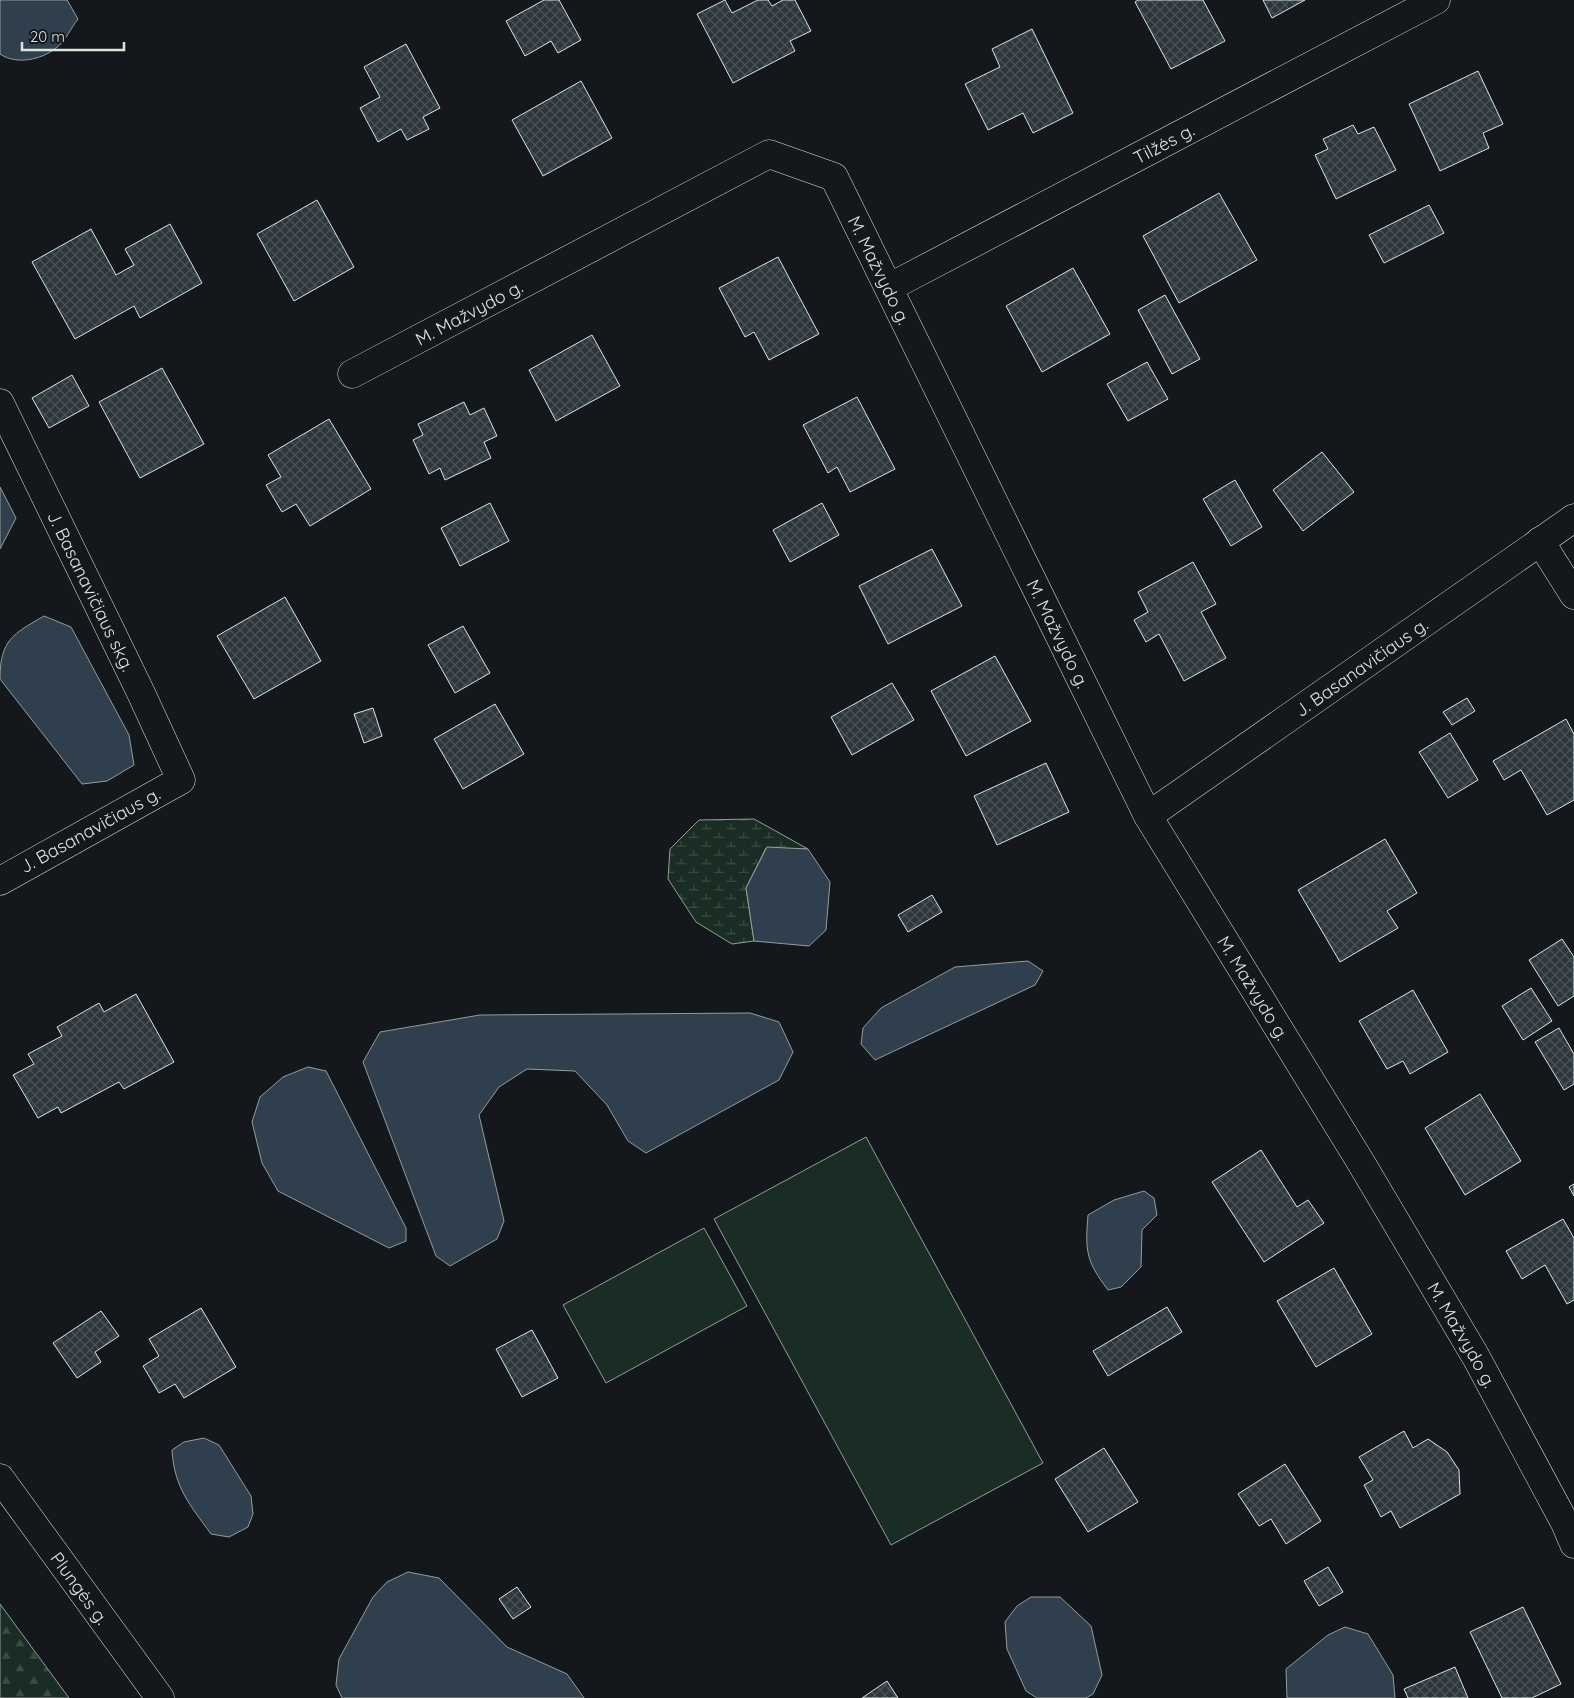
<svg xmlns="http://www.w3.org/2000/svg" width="1574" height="1698" font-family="Quicksand,sans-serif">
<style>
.forest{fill:url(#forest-firs);stroke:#939e99}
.wetland{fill:url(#wetland-marsh);stroke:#939e99}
.pitch{fill:#1a2d24;stroke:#939e99}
.water{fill:#2f3f4d;stroke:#939e99}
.building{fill:url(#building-cross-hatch);stroke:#d8e6dc}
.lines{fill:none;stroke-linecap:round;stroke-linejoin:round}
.street-casing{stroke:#d8e6dc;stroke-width:29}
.secondary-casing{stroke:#d8e6dc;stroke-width:29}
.street{stroke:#14181c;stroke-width:28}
.secondary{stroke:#14181c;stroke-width:28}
.labels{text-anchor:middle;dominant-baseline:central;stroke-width:4;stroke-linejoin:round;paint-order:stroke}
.street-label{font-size:18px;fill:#d8e6dc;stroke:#14181c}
</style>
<defs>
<pattern id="forest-firs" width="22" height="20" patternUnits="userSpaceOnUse" patternTransform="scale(1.25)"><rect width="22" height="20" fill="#1a2d24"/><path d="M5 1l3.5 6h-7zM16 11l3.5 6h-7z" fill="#3b4b43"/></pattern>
<pattern id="wetland-marsh" width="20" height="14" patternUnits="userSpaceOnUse" patternTransform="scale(1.25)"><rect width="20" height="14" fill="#1a2d24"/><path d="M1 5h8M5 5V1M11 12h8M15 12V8" fill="none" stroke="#3b4b43"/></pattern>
<pattern id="building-cross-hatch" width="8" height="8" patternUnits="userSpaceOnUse" patternTransform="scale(1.25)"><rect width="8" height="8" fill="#2c363c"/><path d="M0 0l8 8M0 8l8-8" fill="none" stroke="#4a5358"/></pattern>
</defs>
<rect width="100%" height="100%" fill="#14181c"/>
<path class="forest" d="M0,1604l69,94h-69z"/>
<path class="wetland" d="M754,819l54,30 -42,-1 -20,40 8,53 -22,3 -36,-22 -28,-43 2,-30 29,-29z"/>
<path class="pitch" d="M866,1137l177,326 -152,82 -177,-326z
M704,1228l43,78 -141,77 -43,-78z"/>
<path class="water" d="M0,0h67l11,19c-7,9 -13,23 -22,29 -15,12 -40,17 -56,6z
M0,487l16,31 -16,31z
M44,616l27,11 58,108 5,30 -27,16 -25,3 -82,-105c0,-39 13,-45 44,-63z
M767,847l41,2 22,33 -4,48 -17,16 -55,-5 -8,-53z
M1028,961l15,10 -8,14 -160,75 -14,-16 2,-16 18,-20 74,-41z
M750,1013l29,9 14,30 -14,28 -133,73 -18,-12 -21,-36 -32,-34 -48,-2 -28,18 -20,28 25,106 -7,18 -47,27 -14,-10 -73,-194 17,-30 100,-17z
M308,1067l18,4 80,157v13l-17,7 -111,-57 -16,-28 -10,-41 8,-25 23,-20z
M1144,1191l10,7 3,17 -15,15 -1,37 -20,20 -13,3c-22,-29 -23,-39 -20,-75l26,-15z
M204,1438l15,7 32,51 2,18 -5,13 -19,10 -18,-3c-21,-29 -37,-47 -39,-84l12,-8z
M408,1572l31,6 68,69 60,27 17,24h-242l-6,-13 3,-26 34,-62 14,-15z
M1031,1597h29l31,29 11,49 -9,19 -7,4h-49l-11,-7 -19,-42 -2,-27 12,-16z
M1345,1627l23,7 25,41 2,23h-108l-1,-29 42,-34z"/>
<path class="building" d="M544,0h15l22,40 -23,13 -7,-12 -26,15 -19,-35z
M725,0l7,13 26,-13h10l4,6 11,-6h12l16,31 -21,10 5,10 -62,32 -36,-69z
M1138,0h65l22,41 -54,28 -36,-67z
M1263,0h42l-33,18z
M1032,29l41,84 -40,20 -10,-20 -35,17 -23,-46 35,-17 -8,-18z
M406,44l34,64 -17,9 6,12 -22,11 -6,-11 -23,13 -18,-34 20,-11 -16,-30z
M1478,71l25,53 -20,9 6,15 -49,23 -31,-67z
M581,81l31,57 -69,38 -31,-56z
M1353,125l5,9 16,-7 22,43 -60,29 -21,-44 13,-6 -5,-10z
M1219,193l38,67 -78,43 -36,-67z
M317,200l37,67 -60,34 -37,-67z
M1429,205l15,28 -60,30 -15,-28z
M170,224l32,59 -62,35 -6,-12 -59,33 -43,-77 59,-33 25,46 18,-10 -9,-16z
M778,257l41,77 -50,26 -15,-28 -9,5 -26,-49z
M1073,268l37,66 -68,38 -36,-66z
M1165,295l35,64 -28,15 -34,-64z
M592,335l28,51 -64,35 -27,-51z
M1147,362l21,37 -40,22 -21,-37z
M162,368l42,76 -64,34 -41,-76z
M72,375l17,31 -40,22 -17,-30z
M857,397l38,72 -45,23 -13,-25 -9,6 -25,-48z
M464,402l6,13 14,-7 13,28 -13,6 7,16 -46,22 -5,-12 -11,6 -16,-34 10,-5 -5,-11z
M329,419l42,70 -61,37 -14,-22 -14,8 -16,-27 15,-8 -13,-22z
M1322,452l32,40 -51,39 -30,-41z
M1235,480l27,47 -31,19 -28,-47z
M490,503l19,38 -49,25 -19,-38z
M822,503l17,32 -49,27 -17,-32z
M932,549l30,57 -74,38 -29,-58z
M1193,562l23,42 -15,8 25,46 -42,23 -25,-47 -13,8 -12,-22 14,-8 -10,-20z
M285,597l36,64 -67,38 -37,-63z
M463,626l27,47 -35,20 -27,-48z
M995,656l36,65 -65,35 -35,-65z
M892,683l22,37 -62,35 -21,-38z
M1467,698l8,13 -23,14 -9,-13z
M495,704l29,50 -61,35 -29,-50z
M373,708l9,28 -18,7 -10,-29z
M1566,719l8,15v66l-27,15 -26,-45 -17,10 -11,-19z
M1450,733l28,47 -30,18 -29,-46z
M1046,763l23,49 -72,33 -23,-49z
M1385,839l32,54 -30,18 11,17 -58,34 -42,-72z
M932,895l10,17 -34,20 -10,-17z
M1562,939l12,18v39l-16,10 -29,-46z
M1531,988l21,33 -29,19 -21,-34z
M1413,990l35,62 -38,22 -7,-13 -16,8 -28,-48z
M136,994l38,68 -50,27 -5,-7 -58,31 -3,-6 -20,11 -25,-43 21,-11 -6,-10 34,-18 -5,-9 42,-24 5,9z
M1559,1028l15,26v30l-10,6 -29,-48z
M1480,1094l41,67 -56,34 -40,-67z
M1261,1150l36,57 11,-7 16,23 -60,39 -52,-80z
M1574,1184v12l-5,-9z
M1563,1219l11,19v62l-7,4 -22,-39 -23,14 -16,-28z
M1334,1268l38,66 -56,33 -39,-66z
M1167,1307l15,25 -74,44 -15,-25z
M201,1308l35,59 -52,31 -9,-14 -16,9 -16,-27 16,-10 -10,-17z
M101,1311l18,25 -24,16 6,10 -24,16 -24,-35z
M532,1330l26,48 -36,19 -26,-48z
M1404,1431l9,17 15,-9 19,13 12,18 1,24 -60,34 -9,-17 -10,6 -17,-32 9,-5 -14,-23z
M1104,1448l34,54 -50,30 -33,-53z
M1285,1464l36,57 -35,23 -15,-25 -12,7 -21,-32z
M1328,1567l15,25 -24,14 -15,-25z
M517,1587l14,20 -18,12 -14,-20z
M1523,1607l38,77 -29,14h-30l-32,-66z
M1455,1667l13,31h-60l-4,-9z
M887,1681l11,17h-36z"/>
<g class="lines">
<g class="street-casing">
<g id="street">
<path id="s1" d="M890,287l546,-287"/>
<path id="s2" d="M352,374l417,-220 65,23 314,639 212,345 116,196 89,166 9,21"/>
<path id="s3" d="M0,403l141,290 40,87 -181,101"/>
<path d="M1540,541l34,54"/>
<path id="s4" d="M1148,816l426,-298"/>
</g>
</g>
<g class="secondary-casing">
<g id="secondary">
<path id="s5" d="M0,1478l160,220"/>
</g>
</g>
<use href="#street" class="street"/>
<use href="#secondary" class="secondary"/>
</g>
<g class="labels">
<g class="street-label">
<text stroke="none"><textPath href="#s1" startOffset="309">Tilžės g.</textPath></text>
<text stroke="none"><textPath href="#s2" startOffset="644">M. Mažvydo g.</textPath></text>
<text stroke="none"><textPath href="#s2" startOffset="132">M. Mažvydo g.</textPath></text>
<text stroke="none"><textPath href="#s3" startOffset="209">J. Basanavičiaus skg.</textPath></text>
<text stroke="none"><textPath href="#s2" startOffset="1049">M. Mažvydo g.</textPath></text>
<text stroke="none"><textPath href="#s4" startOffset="260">J. Basanavičiaus g.</textPath></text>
<text transform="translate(90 830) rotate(-29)">J. Basanavičiaus g.</text>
<text stroke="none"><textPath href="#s2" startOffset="1454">M. Mažvydo g.</textPath></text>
<text stroke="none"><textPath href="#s2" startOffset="1859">M. Mažvydo g.</textPath></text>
<text stroke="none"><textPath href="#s5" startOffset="136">Plungės g.</textPath></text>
</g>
</g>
<path d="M22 42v8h102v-8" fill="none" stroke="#d8e6dc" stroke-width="2.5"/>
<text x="30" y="42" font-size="15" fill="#d8e6dc" stroke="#14181c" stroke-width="4" paint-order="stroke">20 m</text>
</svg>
